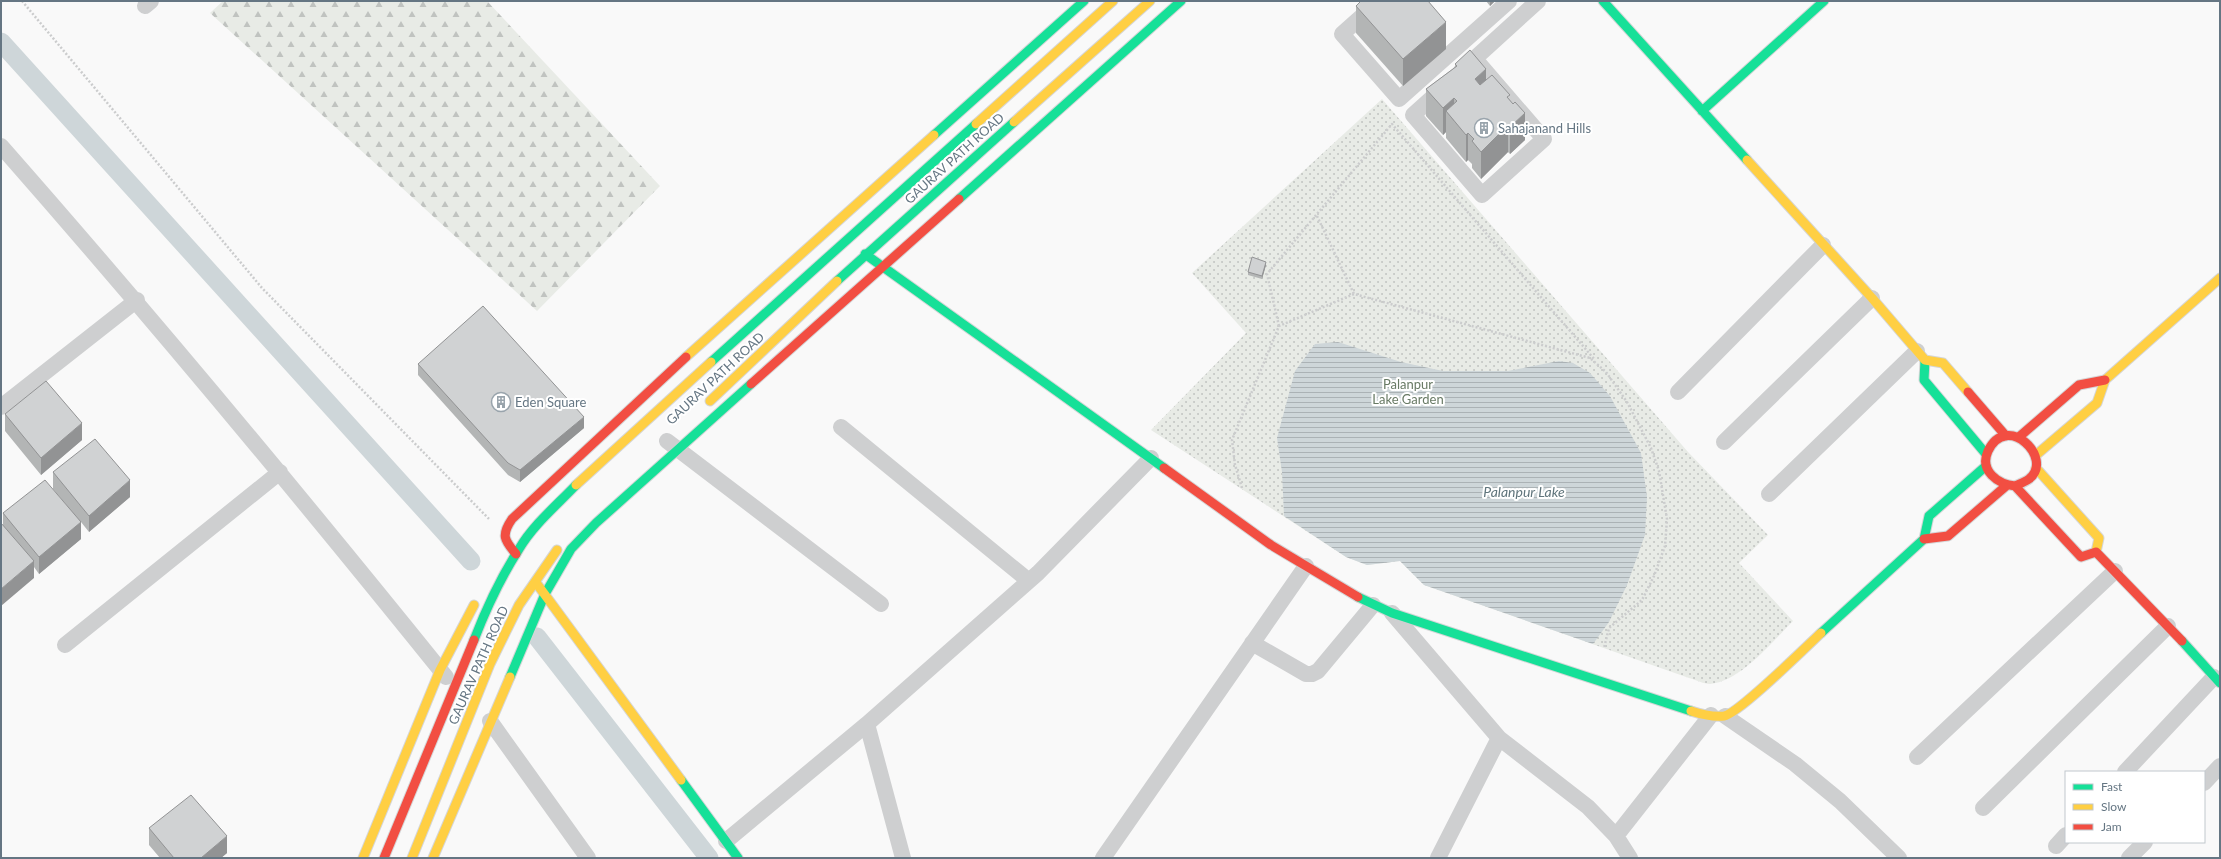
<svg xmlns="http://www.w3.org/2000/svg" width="2221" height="859" font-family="Lato,sans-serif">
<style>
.grass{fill:url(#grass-dots)}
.forest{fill:url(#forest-firs)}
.water{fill:url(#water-rules)}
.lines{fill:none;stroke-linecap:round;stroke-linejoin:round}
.canal{stroke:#ced6d9;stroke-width:19}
.fast-casing{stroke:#d5d6d7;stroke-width:11}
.slow-casing{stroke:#d5d6d7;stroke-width:11}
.jam-casing{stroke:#d5d6d7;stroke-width:11}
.path{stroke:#cbcccd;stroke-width:2.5;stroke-dasharray:2 2;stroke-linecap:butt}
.street{stroke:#cecfd0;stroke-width:16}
.fast{stroke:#16e098;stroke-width:9}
.slow{stroke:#ffcf43;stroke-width:9}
.jam{stroke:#f24e42;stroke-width:9}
.wall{fill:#b3b5b5}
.shaded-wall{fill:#929394}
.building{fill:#d0d2d3;stroke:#929394}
.labels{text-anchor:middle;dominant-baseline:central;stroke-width:4;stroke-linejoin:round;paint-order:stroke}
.poi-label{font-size:13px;fill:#657683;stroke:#fff;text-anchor:start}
.street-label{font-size:13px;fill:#657683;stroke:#fff}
.park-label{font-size:13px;fill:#687a64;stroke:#fff}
.water-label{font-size:14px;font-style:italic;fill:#60757c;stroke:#fff}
</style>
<defs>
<pattern id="grass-dots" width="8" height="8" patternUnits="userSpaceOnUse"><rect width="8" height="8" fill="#e8ebe6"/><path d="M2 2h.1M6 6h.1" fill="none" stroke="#c0c3c0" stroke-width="1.8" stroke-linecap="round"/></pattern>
<pattern id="forest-firs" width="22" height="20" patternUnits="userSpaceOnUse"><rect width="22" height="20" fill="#e8ebe6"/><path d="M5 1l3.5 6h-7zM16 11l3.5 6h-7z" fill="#c0c3c0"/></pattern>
<pattern id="water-rules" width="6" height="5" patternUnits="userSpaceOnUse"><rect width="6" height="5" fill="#ced6d9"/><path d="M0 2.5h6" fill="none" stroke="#abb2b5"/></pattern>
</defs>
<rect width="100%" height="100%" fill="#f9f9f9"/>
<path class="grass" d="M1382,99l306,353 80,83 -29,28 54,58c-20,20 -53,61 -83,63 -6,0 -14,-4 -21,-6l-265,-93 -24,-24 -33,4 -21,-8 -195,-127 95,-97 -54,-60z"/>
<path class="forest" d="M223,1h264l173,185 -123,125 -327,-298z"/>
<path class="water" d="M1338,342l63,20 42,9h65l51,-10 14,2 17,10 20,23 31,57 6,44 -2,38 -18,50 -18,37 -16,22 -169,-59 -24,-24 -33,4 -21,-8 -62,-41 -2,-44 -5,-34 18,-67 20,-27z"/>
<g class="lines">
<path class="canal" d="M1,42l470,519
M537,637l172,221"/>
<g class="fast-casing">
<path id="fast" d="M1603,1l144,159
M1702,111l122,-110
M934,135l150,-134
M959,199l222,-198
M865,254l299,214
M837,281l177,-159
M1925,360l-1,20 62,74
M711,362l265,-238
M1358,597l34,16 299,98
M1821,633l103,-94 5,-23 57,-50
M474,640c12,-31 27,-63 45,-91 14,-24 38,-44 57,-64
M2182,641l38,42
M510,677l35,-83 26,-45 25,-26 155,-139
M681,780l57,78"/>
</g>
<g class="slow-casing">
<path id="slow" d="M1014,122l136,-121
M976,124l137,-123
M1747,160l125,138 53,62 18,3 25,29
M686,357l248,-222
M710,401l127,-120
M2036,455l61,-52 8,-23 115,-102
M2036,468l63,70 -3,14
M576,485l135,-123
M537,584l144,196
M1691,711c9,3 23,6 33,5 14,-2 82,-69 97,-83
M363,858l77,-188 34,-65
M412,858l78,-194 29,-59 38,-55
M433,858l77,-181"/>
</g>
<g class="jam-casing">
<path id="jam" d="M751,384l208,-185
M1968,392l38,44
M2019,437l60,-52 26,-5
M1164,468l107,77 87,52
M2015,486c4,-2 10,-4 14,-7 26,-20 -22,-68 -41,-28 -9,20 10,33 27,35l66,71 15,-5
M1924,539l24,-3 58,-50
M2096,552l86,89
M516,554c-12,-14 -15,-19 -4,-35l174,-162
M384,858l90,-218"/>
</g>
<path class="path" d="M22,1l240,287 228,232
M1317,216l37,78
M1279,326l-12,-52 125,-150 203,236
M1242,488l-7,-23 -3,-25 47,-114 75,-32 236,64 16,14 21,30 24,46 8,23 8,48 -2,27 -11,30 -12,24 -33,28 -5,20"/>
<path class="street" d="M1379,1l-37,33 57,65 110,-98
M145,6l6,-5
M1461,71l77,-70
M1443,88l-30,27 69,80 62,-56 -69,-80
M1,146c153,174 300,351 445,531
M1678,392l145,-147
M1,407l136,-107
M841,427l188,154
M667,441l214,163
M1724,442l148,-144
M1769,494l148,-143
M1392,613l107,125 89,69 28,29 14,22
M1252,643l54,31h6l6,-3 55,-66
M65,645l215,-173
M1725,716l70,48 45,37 59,57
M490,721l98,137
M867,724l36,134
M1917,757l198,-186
M2125,772l89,-95
M2204,783l16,-17
M1983,808l185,-182
M1616,836l95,-121
M726,841l141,-117 171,-151 113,-115
M2056,846l10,-11
M1103,858l203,-292
M1438,858l61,-120
M2129,858l16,-16"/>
<use href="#fast" class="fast"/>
<use href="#slow" class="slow"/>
<use href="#jam" class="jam"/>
</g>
<path class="wall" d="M1486,1h9l-5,5z
M1356,6l90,43 -43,37 -47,-53z
M1455,64l31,16 24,20 15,40 -15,14 -2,-2 -27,27 -9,-11v-4l-4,-4 -2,2 -20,-24v-6l-3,3 -17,-19v-27l29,-22z
M1266,265l-4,14 -14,-4v-3z
M418,364l166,64 -64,54 -12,-7 -90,-100z
M5,414l77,26 -41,35 -36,-44z
M53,472l77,25 -41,35 -8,-10v17l-42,35 -5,-7v11l-31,-52v-13l64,-7 -14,-17z
M149,828l78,25 -6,5h-61l-11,-13z"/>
<path class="shaded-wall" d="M1490,1h5l-5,5z
M1446,22v27l-43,37v-27z
M1486,69v27l-11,-17z
M1454,98v23l-8,-10v21l-3,3v-27z
M1525,113v27l-15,14v-27z
M1508,125v27l-27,27v-27z
M1468,133v27l-2,2v-27z
M1266,262v3l-4,14v-3z
M584,417v11l-64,54v-12z
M82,423v17l-41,35v-17z
M130,480v17l-41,35v-16z
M81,522v17l-42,35v-17z
M34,561v17l-33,28v-17z
M227,836v17l-6,5h-20z"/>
<path class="building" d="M1361,1h67l18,21 -43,37 -47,-53z
M1470,50l16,19 -11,10 5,6 12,-10 18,20 -3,2 6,7 2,-2 10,11 -15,14 -2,-2 -27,27 -9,-11 2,-2 -6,-6 -2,2 -20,-24 11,-10 -3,-3 -11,10 -17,-19 31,-23 -2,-2z
M1252,257l14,5 -4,14 -14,-4z
M483,306l101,111 -64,53 -12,-7 -90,-99z
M46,381l36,42 -41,35 -36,-44z
M95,439l35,41 -41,36 -36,-44z
M45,480l36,42 -42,35 -36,-44z
M1,523l33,38 -33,28z
M191,795l36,41 -26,22h-27l-25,-30z"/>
<defs>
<g id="building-ring" transform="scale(1)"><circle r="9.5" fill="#fff" stroke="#99a4ac" stroke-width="1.5"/><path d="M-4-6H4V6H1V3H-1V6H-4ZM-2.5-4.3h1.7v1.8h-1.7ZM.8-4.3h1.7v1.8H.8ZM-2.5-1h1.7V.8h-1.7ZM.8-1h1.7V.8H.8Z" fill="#99a4ac"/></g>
</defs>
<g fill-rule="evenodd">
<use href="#building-ring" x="1484" y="128"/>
<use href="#building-ring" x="501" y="402"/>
</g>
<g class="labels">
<g class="poi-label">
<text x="1498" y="128">Sahajanand Hills</text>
<text x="515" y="402">Eden Square</text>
</g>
<g class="street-label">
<text transform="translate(954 158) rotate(-42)">GAURAV PATH ROAD</text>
<text transform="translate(715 378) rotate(-43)">GAURAV PATH ROAD</text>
<text transform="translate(478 665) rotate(-66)">GAURAV PATH ROAD</text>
</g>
<g class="park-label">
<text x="1408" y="384">Palanpur<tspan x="1408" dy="15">Lake Garden</tspan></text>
</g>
<g class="water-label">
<text x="1524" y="491">Palanpur Lake</text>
</g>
</g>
<rect width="2221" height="859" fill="none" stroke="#657683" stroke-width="4"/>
<rect x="2065" y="771" width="140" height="72" fill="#ffffff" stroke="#c1c8cd"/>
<rect x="2073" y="784" width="20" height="6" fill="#16e098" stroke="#c1c8cd"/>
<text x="2101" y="791" font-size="12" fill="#657683">Fast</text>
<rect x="2073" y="804" width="20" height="6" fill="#ffcf43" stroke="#c1c8cd"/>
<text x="2101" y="811" font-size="12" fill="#657683">Slow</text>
<rect x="2073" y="824" width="20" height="6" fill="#f24e42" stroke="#c1c8cd"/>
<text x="2101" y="831" font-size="12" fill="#657683">Jam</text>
</svg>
